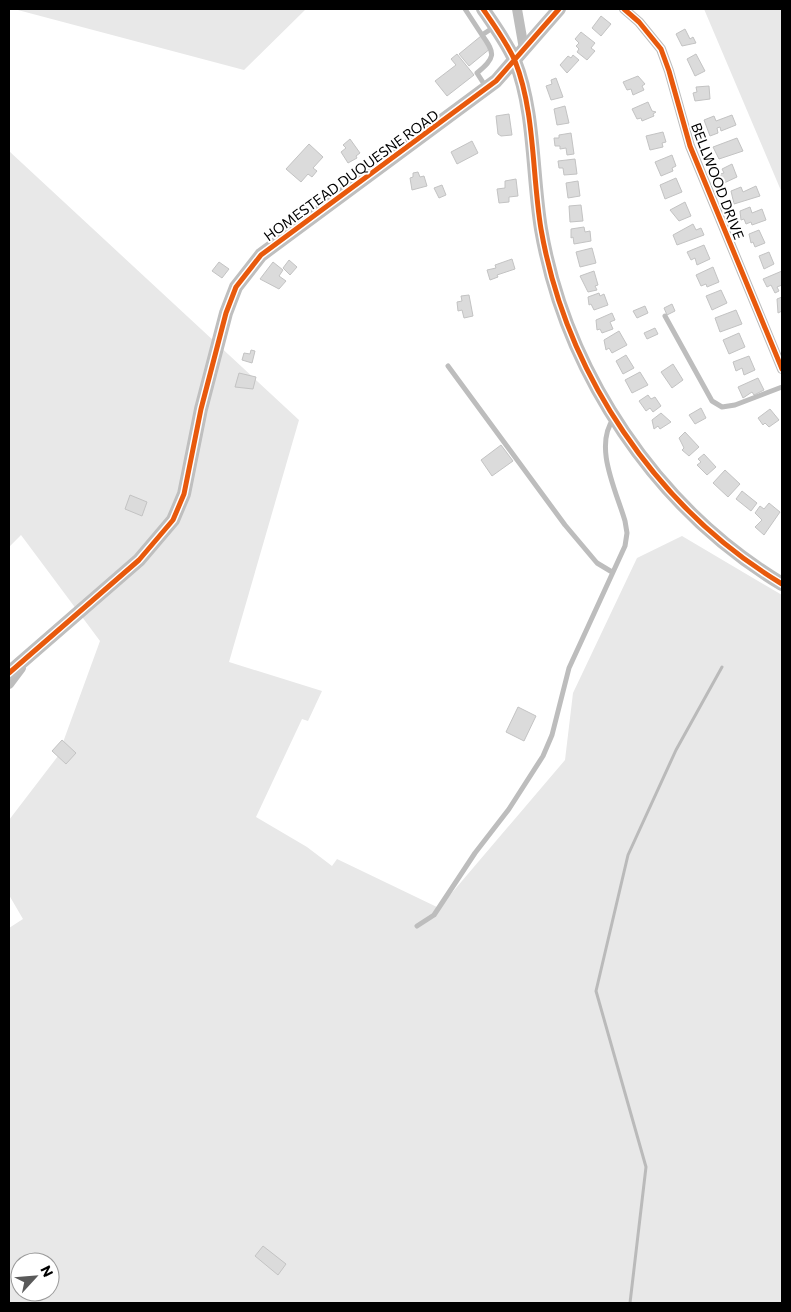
<svg xmlns="http://www.w3.org/2000/svg" width="791" height="1312" font-family="Commissioner,sans-serif">
<style>
.green{fill:#e8e8e8;fill-rule:evenodd}
.lines{fill:none;stroke-linecap:round;stroke-linejoin:round}
.stream{stroke:#bababa;stroke-width:3}
.building{fill:#dbdbdb;stroke:#c3c3c3}
.lane{stroke:#bdbdbd;stroke-width:5}
.street{stroke:#bdbdbd;stroke-width:10}
.secondary{stroke:#bfbfbf;stroke-width:14}
.cycleway-casing{stroke:#fff;stroke-width:8}
.cycleway{stroke:#e8590c;stroke-width:5}
.labels{text-anchor:middle;dominant-baseline:central;stroke-width:4;stroke-linejoin:round;paint-order:stroke}
.street-label{font-size:14px;fill:#000;stroke:#fff}
</style>
<rect width="100%" height="100%" fill="#fff"/>
<path class="green" d="M14,9h292l-62,61z
M704,9h78v184z
M9,151l290,269 -70,242 93,29 -14,30 -6,-2 -46,98 51,30 25,19 5,-7 102,49 126,-148 8,-67 64,-135 45,-22 100,59v708h-773v-375l14,-9 -14,-24v-75l49,-64 42,-115 -79,-106 -12,12zM20,1262h30v30h-30z"/>
<g class="lines">
<path class="stream" d="M630,1303l16,-136 -50,-176 32,-136 48,-105 46,-83"/>
</g>
<path class="building" d="M601,16l10,8 -10,12 -9,-8z
M685,29l5,10 3,-2 3,6 -14,3 -6,-12z
M581,32l14,11 -4,5 4,3 -8,9 -10,-8 2,-3 -3,-3 3,-3 -4,-4z
M481,36l10,12 -22,18 -10,-12z
M457,54l17,21 -27,21 -12,-15 21,-16 -5,-6z
M696,54l9,17 -10,5 -8,-17z
M573,55l6,5 -12,13 -7,-8 8,-9 3,2z
M638,76l7,8 -3,2 2,4 -11,5 -2,-6 -4,1 -4,-8z
M556,78l7,19 -12,3 -5,-14 6,-2 -1,-4z
M709,86l1,13 -15,2 -2,-8 4,-1 -1,-5z
M648,102l4,9 4,1 -3,2 1,2 -12,5 -1,-3 -4,1 -5,-10z
M565,106l4,17 -12,2 -3,-16z
M509,114l3,21 -11,1 -3,-2 -2,-18z
M732,115l4,10 -15,6 -1,-4 -3,1 1,5 -8,3 -6,-16 10,-4 2,5z
M663,132l3,10 -4,1 1,4 -13,3 -4,-14z
M571,133l3,21 -7,1 -1,-7 -6,1v-3h-5l-1,-8h5v-3z
M737,138l6,13 -24,8 -6,-12z
M350,139l10,14 -4,3 1,2 -9,5 -7,-11 5,-4 -3,-3z
M472,141l6,12 -21,11 -6,-12z
M309,144l14,13 -10,11 4,3 -5,6 -4,-3 -7,8 -15,-13z
M672,155l4,11 -4,2 1,3 -12,5 -6,-14z
M575,159l2,15 -13,1 -1,-7h-4l-1,-7z
M732,164l5,13 -13,6 -4,-9 4,-1 -2,-4z
M418,172l2,5 4,-1 3,10 -15,4 -2,-12 3,-1v-4z
M676,178l6,14 -17,7 -5,-14z
M516,179l2,17 -9,1v5l-10,1 -2,-14 8,-1v-7z
M578,181l2,15 -12,2 -2,-15z
M442,185l4,10 -7,3 -5,-10z
M756,186l4,10 -26,8 -3,-13 10,-4 2,5z
M685,202l6,14 -12,5 -9,-11z
M581,205l2,16 -13,1 -1,-16z
M750,207l2,6 10,-4 4,11 -14,5 -1,-3 -5,2 -2,-5 -3,1 -1,-9z
M693,224l3,6 5,-2 3,7 -27,10 -4,-10z
M584,227l1,5 5,-1 1,10 -17,3 -1,-7 -2,1v-9z
M759,230l6,13 -10,4 -2,-5 -2,1 -2,-9z
M704,245l6,14 -13,6 -2,-7 -4,2 -4,-8z
M592,248l4,15 -16,4 -4,-15z
M769,252l5,12 -10,5 -5,-13z
M512,259l3,10 -18,6 1,2 -8,3 -3,-10 9,-2 -1,-3z
M289,260l8,7 -7,8 -7,-7z
M219,262l10,7 -7,9 -10,-7z
M273,262l10,8 -4,6 7,5 -7,8 -19,-10z
M713,267l6,15 -12,5 -1,-3 -5,2 -5,-11z
M594,271l4,14 -3,1 2,4 -9,2 -8,-16z
M782,271v14l-5,2 2,4 -4,2 -4,-8 -4,2 -4,-8z
M721,290l6,13 -15,7 -6,-14z
M599,293l1,3 4,-2 4,11 -14,5 -3,-6 -2,1 -1,-8z
M469,295l4,21 -9,2 -2,-8 -4,1 -1,-9 5,-1 -1,-5z
M782,297v14l-4,2 -1,-14z
M672,304l3,7 -8,4 -3,-7z
M645,306l3,7 -11,5 -4,-7z
M736,310l6,14 -22,8 -5,-14z
M612,313l3,7 -5,2 3,7 -11,4 -2,-4 -3,1 -1,-10z
M655,328l3,6 -11,5 -3,-6z
M619,331l8,14 -15,8 -3,-5 -3,2 -2,-10z
M739,333l6,14 -16,7 -6,-14z
M251,350l4,1 -3,12 -10,-3 2,-7 6,1z
M626,355l8,13 -11,6 -7,-13z
M749,356l6,14 -11,5 -2,-7 -6,3 -3,-9z
M673,364l10,16 -11,8 -11,-16z
M640,372l8,13 -16,8 -7,-13z
M239,373l17,4 -3,12 -18,-2z
M758,378l6,12 -10,5 -2,-3 -9,6 -5,-11z
M648,395l3,4 4,-2 6,9 -8,6 -3,-4 -4,3 -7,-10z
M701,408l5,10 -11,6 -6,-9z
M770,409l9,11 -10,7 -4,-4 -2,2 -5,-7z
M661,413l10,9 -11,7 -2,-3 -4,3 -2,-9z
M685,432l14,15 -10,9 -7,-6 2,-2 -5,-10z
M501,445l12,16 -21,15 -11,-16z
M704,454l12,13 -9,8 -10,-10 4,-3 -3,-3z
M725,470l15,14 -12,13 -15,-14z
M742,491l15,12 -6,8 -15,-12z
M130,495l17,7 -5,14 -17,-7z
M769,503l11,9 -16,23 -9,-8 7,-7 -7,-7 5,-7 4,3z
M518,707l18,9 -12,25 -18,-9z
M62,740l14,13 -10,11 -14,-13z
M263,1246l23,18 -8,11 -23,-19z"/>
<g class="lines">
<path class="lane" d="M465,9l17,26 12,-8
M482,35c14,19 13,23 -5,38l9,14
M665,316l47,85 10,6 13,-2 47,-18
M448,366l117,159 32,38 15,9
M417,926l17,-11 41,-62 34,-44 34,-53 9,-21 17,-67 56,-122 2,-13 -2,-12c-9,-31 -32,-75 -11,-103"/>
<path class="street" d="M517,9l7,40
M624,9l15,13 22,27 8,22 21,75 92,223
M9,684l12,-16"/>
<path class="secondary" d="M483,9c11,16 24,34 32,52 20,50 17,114 26,168 25,144 115,279 241,355
M9,673l130,-113 34,-40 11,-26 17,-85 25,-96 10,-26 25,-32 235,-174 63,-72"/>
<g class="cycleway-casing">
<path id="cycleway" d="M483,9c11,16 24,34 32,52 20,50 17,114 26,168 25,144 115,279 241,355
M624,9l15,13 22,27 8,22 21,75 92,223
M9,673l130,-113 34,-40 11,-26 17,-85 25,-96 10,-26 25,-32 235,-174 63,-72"/>
</g>
<use href="#cycleway" class="cycleway"/>
</g>
<g class="labels">
<g class="street-label">
<text transform="translate(351 175) rotate(-36)">HOMESTEAD DUQUESNE ROAD</text>
<text transform="translate(718 181) rotate(69)">BELLWOOD DRIVE</text>
</g>
</g>
<rect width="791" height="1312" fill="none" stroke="#000000" stroke-width="20"/>
<g transform="translate(35 1277) rotate(64)"><circle r="24" fill="#ffffff" stroke="#999999"/>
<path d="M0-4L9 19L0 12L-9 19Z" fill="#595959"/>
<text y="-8" font-size="14" font-weight="bold" text-anchor="middle" fill="#000000">N</text>
</g>
</svg>
